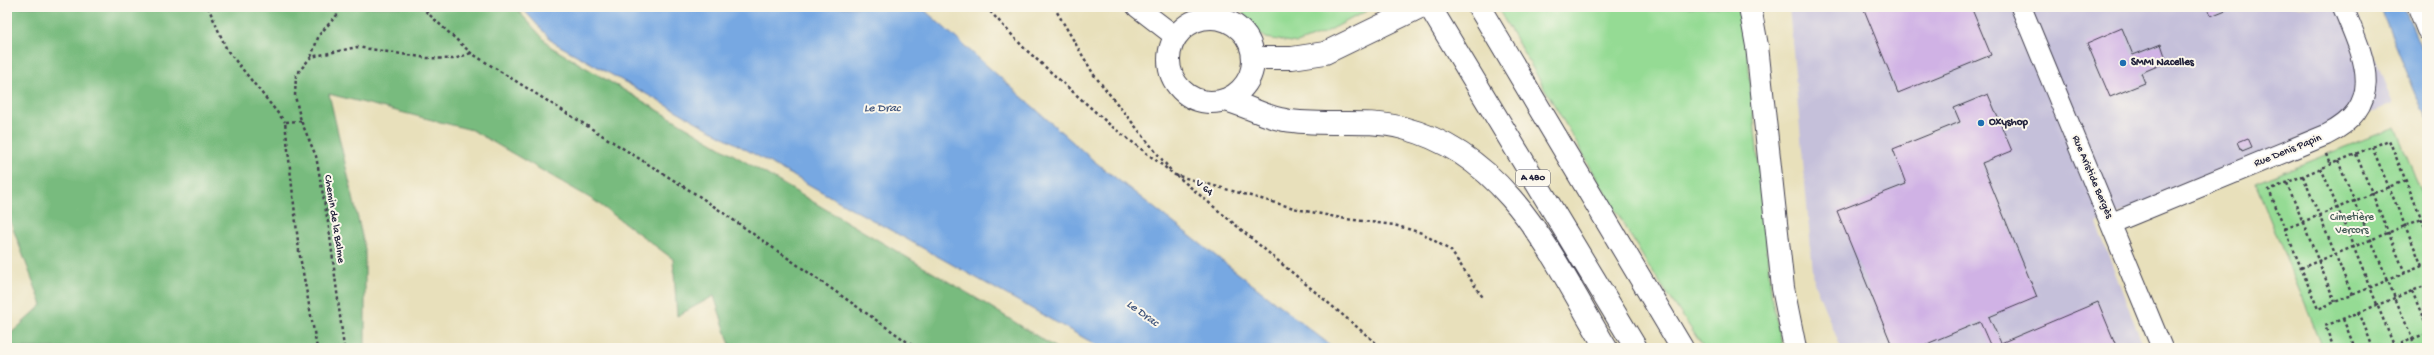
<svg xmlns="http://www.w3.org/2000/svg" width="2434" height="355" font-family="'Gochi Hand',sans-serif">
<style>
.industrial{fill:#c5c0da}
.green{fill:#95db94;stroke:#5c7e68}
.forest{fill:#78bb7e;stroke:#4d6e5c}
.water{fill:#77a8e2;stroke:#4c658e}
.building{fill:#d0b2e5}
.lines{fill:none;stroke-linecap:round;stroke-linejoin:round}
.minor-casing{stroke:#403e4e;stroke-width:22}
.major-casing{stroke:#403e4e;stroke-width:24}
.highway-casing{stroke:#403e4e;stroke-width:24}
.path{stroke:#403e4e;stroke-width:2.5;stroke-dasharray:3 3;stroke-linecap:butt}
.minor{stroke:#fff;stroke-width:20}
.major{stroke:#fff;stroke-width:22}
.highway{stroke:#fff;stroke-width:22}
.poi-dot{fill:#1f6fb2;stroke:#fbf7ec;stroke-width:1.5}
.labels{text-anchor:middle;dominant-baseline:central;stroke-width:4;stroke-linejoin:round;paint-order:stroke}
.shield{fill:#fbf7ec;stroke:#636270;stroke-width:1}
.shield-label{font-size:10px;font-weight:bold;fill:#22223b}
.poi-label{font-size:11px;font-weight:bold;fill:#22223b;stroke:#fbf7ec;text-anchor:start}
.street-label{font-size:11px;fill:#22223b;stroke:#fbf7ec}
.park-label{font-size:11px;fill:#445a56;stroke:#fbf7ec}
.water-label{font-size:12px;font-style:italic;fill:#44587e;stroke:#fbf7ec}
</style>
<rect width="100%" height="100%" fill="#fbf7ec"/>
<filter id="ink" filterUnits="userSpaceOnUse"><feTurbulence type="fractalNoise" baseFrequency=".025" numOctaves="2"/><feDisplacementMap in="SourceGraphic" scale="8" xChannelSelector="R" yChannelSelector="G"/><feConvolveMatrix kernelMatrix="1 2 1 2 8 2 1 2 1" color-interpolation-filters="sRGB"/></filter>
<filter id="wash" filterUnits="userSpaceOnUse"><feTurbulence type="fractalNoise" baseFrequency=".012" numOctaves="4" result="noise"/><feDisplacementMap in="SourceGraphic" scale="16" xChannelSelector="R" yChannelSelector="G"/><feGaussianBlur stdDeviation="0.9" result="paint"/><feColorMatrix in="noise" values="0 0 0 0 0 0 0 0 0 0 0 0 0 0 0 0 0 1.4 0 .05"/><feComposite in="paint" operator="in"/></filter>
<g filter="url(#wash)">
<rect width="100%" height="100%" fill="#e8e0bb"/>
<path class="industrial" d="M1789,7h566l38,96 -297,120 48,125h-303l-27,-65z"/>
<path class="green" d="M1242,7h132l-48,25 -29,11 -31,-5 -12,-10 -13,-17z
M1497,7h241l10,52 24,241 11,48h-79l-58,-86z
M2395,127l32,79v142h-104l-68,-165z"/>
<path class="forest" d="M7,7h508l36,40 430,254 75,47h-325l-17,-52 -37,20 -4,-57 -78,-58 -123,-71 -143,-36 36,155v99h-358v-11l35,-32 -35,-92z"/>
<path class="water" d="M521,7h400l173,154 240,187h-232l-549,-306z
M2380,7h24l23,56v58z"/>
<g id="blocks">
<path class="building" d="M1863,7h108l20,48 -93,38z
M2207,7h26l-22,9z
M2122,28l11,27 28,-11 6,18 -26,11 4,10 -35,14 -23,-54z
M1988,94l24,57 -30,12 55,134 -48,20 12,26 97,-41 19,46h-129l3,-1 -11,-25 -63,26h-24l-56,-137 69,-27 -13,-35 67,-27 -6,-14z
M2248,138l4,9 -10,4 -4,-9z"/>
</g>
</g>
<g filter="url(#ink)">
<use href="#blocks" fill-opacity="0" stroke="#403e4e" stroke-width="1"/>
<g class="lines">
<g class="minor-casing">
<path id="minor" d="M1137,7l39,30
M2021,7l141,341
M2418,7l9,23
M2112,223l214,-88c63,-31 37,-79 17,-128"/>
</g>
<g class="major-casing">
<path id="major" d="M1169 60a42 42 0 1 1 84 0a42 42 0 1 1-84 0Z
M1253,58h39l33,-5 95,-46"/>
</g>
<g class="highway-casing">
<path id="highway" d="M1430,7l206,341
M1479,7l203,341
M1750,7l7,39 26,242 12,60
M1210,18l10,-11
M1225,100c21,5 39,17 60,20 39,7 79,-2 118,8 107,27 151,133 203,220"/>
</g>
<path class="path" d="M208,7l19,43 58,72
M421,7l50,46 231,145 214,150
M986,7l39,42 85,76 65,50 126,35 45,9 48,6 28,8 29,18 33,48
M1054,7l40,68 78,97
M311,57l8,-22 18,-20 1,-8
M301,121l-16,1 14,129 18,97
M2372,147l50,119
M2326,154l4,11
M2356,154l49,119
M2338,161l78,187
M2321,168l74,180
M1176,175l206,173
M2303,176l49,119
M2287,183l48,119
M2285,229l121,-49
M2427,232l-38,-92 -120,50 49,119 109,-45
M2301,268l121,-49
M2412,291l15,36
M2359,312l14,36
M2343,319l12,29
M344,348l-15,-120 -13,-72 -15,-35 -6,-25 1,-21 15,-18 46,-10 70,11 27,1 17,-6
M2334,348l-9,-22 102,-41
M2390,348l37,-15"/>
<use href="#minor" class="minor"/>
<use href="#major" class="major"/>
<use href="#highway" class="highway"/>
</g>
</g>
<g class="poi-dot">
<circle cx="2123" cy="63" r="4"/>
<circle cx="1981" cy="123" r="4"/>
</g>
<g class="labels">
<rect class="shield" x="1516" y="170" width="34" height="16" rx="3"/>
<g class="shield-label">
<text x="1533" y="178">A 480</text>
</g>
<g class="poi-label">
<text x="2131" y="63">SMMI Nacelles</text>
<text x="1989" y="123">Oxyshop</text>
</g>
<g class="street-label">
<text transform="translate(2288 151) rotate(-22)">Rue Denis Papin</text>
<text transform="translate(2092 177) rotate(67)">Rue Aristide Bergès</text>
<text transform="translate(1204 188) rotate(39)">V 64</text>
<text transform="translate(334 219) rotate(81)">Chemin de la Balme</text>
</g>
<g class="park-label">
<text x="2352" y="218">Cimetière<tspan x="2352" dy="13">Vercors</tspan></text>
</g>
<g class="water-label">
<text x="882" y="109">Le Drac</text>
<text transform="translate(1142 314) rotate(36)">Le Drac</text>
</g>
</g>
<rect width="2434" height="355" fill="none" stroke="#fbf7ec" stroke-width="24"/>
</svg>
